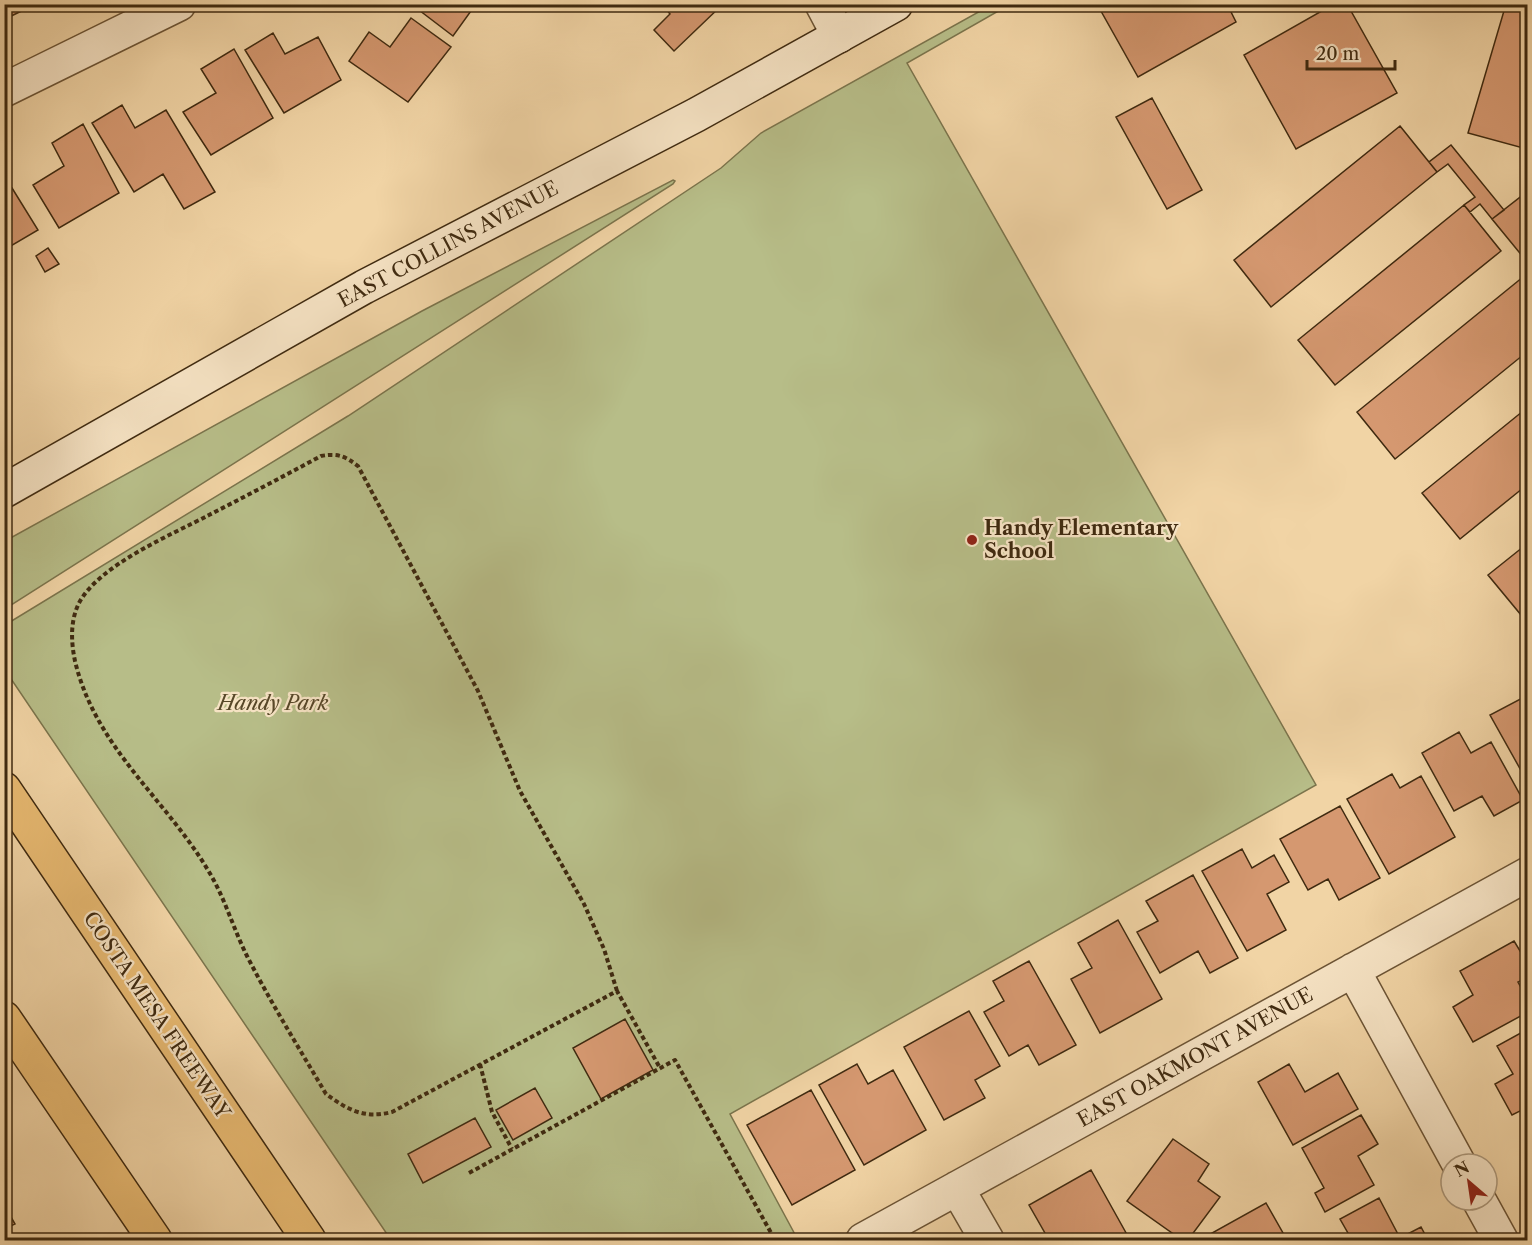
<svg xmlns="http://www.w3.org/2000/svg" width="1532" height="1245" font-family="'Libre Caslon Text',serif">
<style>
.green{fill:#b7bd88;stroke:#7b744c;stroke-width:1.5}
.building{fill:#d59870;stroke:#3f2a10;stroke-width:1.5}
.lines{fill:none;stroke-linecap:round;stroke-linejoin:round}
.street-casing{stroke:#6c5435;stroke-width:36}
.secondary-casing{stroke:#3f2a10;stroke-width:36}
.highway-casing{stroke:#3f2a10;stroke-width:36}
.path{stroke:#3f2a10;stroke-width:4;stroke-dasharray:4.5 3;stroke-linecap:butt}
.street{stroke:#f6e3c4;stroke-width:33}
.secondary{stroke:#f6e3c4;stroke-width:33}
.highway{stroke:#e8ba72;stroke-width:33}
.poi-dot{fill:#8f2418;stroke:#f6e3c4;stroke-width:2}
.labels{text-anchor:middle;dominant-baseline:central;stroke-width:4.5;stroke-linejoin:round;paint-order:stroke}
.street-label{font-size:20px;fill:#3f2a10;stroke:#f6e3c4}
.poi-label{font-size:20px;font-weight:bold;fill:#3f2a10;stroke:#f6e3c4;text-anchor:start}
.park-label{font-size:20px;font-style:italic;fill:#574728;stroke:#f6e3c4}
</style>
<rect width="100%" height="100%" fill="#f1d4a5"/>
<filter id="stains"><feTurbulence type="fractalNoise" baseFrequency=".00333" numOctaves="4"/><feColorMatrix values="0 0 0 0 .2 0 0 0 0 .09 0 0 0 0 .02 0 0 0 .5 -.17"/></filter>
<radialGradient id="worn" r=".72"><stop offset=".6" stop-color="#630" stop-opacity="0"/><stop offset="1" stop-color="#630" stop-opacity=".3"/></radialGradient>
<path class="green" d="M991,5h18l-102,58 409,722 -586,329 68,126h-407l-386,-570v-45l343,-209 373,-248 40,-35z
M673,180l2,1 -2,3 -668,425v-68l417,-230z"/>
<path class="building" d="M4,4h30v1l-29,14z
M416,4h60l-23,32 -38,-29z
M666,4h57l-49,47 -20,-21 16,-16 -6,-8z
M1097,4h130l9,18 -98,55z
M1334,4h13l50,89 -101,56 -52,-94z
M1506,4l22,1 -1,144 -59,-16z
M411,18l40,29 -43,55 -59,-41 20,-29 21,15z
M273,33l12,21 33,-17 23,43 -57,33 -39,-63z
M234,49l39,69 -62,37 -28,-43 33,-19 -15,-24z
M1152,98l50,92 -35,19 -51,-92z
M122,105l13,23 31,-18 49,82 -31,17 -21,-35 -29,18 -42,-69z
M83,124l36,69 -60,35 -26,-43 31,-19 -12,-23z
M1400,126l37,46 -166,135 -37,-47z
M1451,145l53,65 -12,9 -12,-15 -10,8 -6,-7 11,-8 -27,-33 -11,8 -8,-10z
M12,188l26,42 -34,20v-58z
M1528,191v72l-36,-44z
M1464,205l37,46 -166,134 -37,-45z
M48,248l11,16 -14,8 -9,-16z
M1523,277l5,6v68l-133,108 -38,-47z
M1528,407v77l-68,55 -38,-46z
M1528,543v77l-2,1 -38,-46z
M1528,695v88l-38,-68z
M1459,732l12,21 20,-11 32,58 -29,16 -12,-20 -28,15 -32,-58z
M1392,774l8,14 21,-12 34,61 -66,37 -42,-75z
M1340,806l40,72 -41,22 -11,-21 -20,11 -28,-51z
M1242,849l10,19 22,-13 15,27 -22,12 19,36 -39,21 -45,-80z
M1193,875l45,83 -28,15 -12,-22 -38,22 -23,-41 21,-11 -12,-20z
M1118,920l44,79 -62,34 -29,-54 21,-11 -14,-25z
M1514,941l14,23v13l-10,5 10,18v12l-55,30 -20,-35 20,-12 -13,-24z
M1029,961l47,84 -37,20 -11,-20 -19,11 -25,-44 20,-11 -11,-20z
M969,1011l31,55 -25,14 10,18 -41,22 -40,-73z
M625,1019l28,51 -52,29 -28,-51z
M1528,1029v78l-16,8 -17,-31 18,-10 -16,-28z
M857,1064l11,20 25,-14 33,60 -62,35 -45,-80z
M1289,1064l16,28 33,-19 20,36 -65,36 -35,-63z
M535,1088l17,30 -39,22 -17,-30z
M811,1090l44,80 -63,35 -45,-80z
M1361,1115l17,29 -20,12 16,29 -49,27 -10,-19 9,-5 -22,-40z
M475,1118l16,29 -68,36 -15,-29z
M1173,1139l36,25 -11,17 22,16 -32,43h-6l-55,-39z
M1091,1170l39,70h-81l-20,-35z
M1379,1198l21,40 21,-11 7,13h-76l-12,-21z
M1266,1203l21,37h-83l-1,-2z
M4,1205l11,19 -11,5z"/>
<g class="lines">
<g class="street-casing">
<path id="street" d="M822,4l17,32
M4,90l175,-86
M1353,970l106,194
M957,1188l30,52
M1479,1200l22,40
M863,1240l665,-366"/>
</g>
<g class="secondary-casing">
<path id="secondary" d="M4,491l360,-204 332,-172 200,-111"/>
</g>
<g class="highway-casing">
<path id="highway" d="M4,789l305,451
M4,1018l151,222"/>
</g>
<path class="path" d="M617,991l-13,-42 -20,-45 -64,-113 -42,-100 -120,-225c-13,-10 -20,-13 -37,-10 -37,20 -75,40 -112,59 -38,20 -110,50 -130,88 -9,18 -8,39 -4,58 21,89 94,140 137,216 14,25 22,53 35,79 24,47 52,92 79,138 22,16 38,25 66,18l225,-121 43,77
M480,1064l12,48 20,37
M469,1173l206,-113 100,180"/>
<use href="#street" class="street"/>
<use href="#secondary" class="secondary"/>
<use href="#highway" class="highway"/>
</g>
<circle class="poi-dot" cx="972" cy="540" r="6"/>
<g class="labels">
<g class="street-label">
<text transform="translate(448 244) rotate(-28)">EAST COLLINS AVENUE</text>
<text transform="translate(157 1015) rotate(56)">COSTA MESA FREEWAY</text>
<text transform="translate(1195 1057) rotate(-29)">EAST OAKMONT AVENUE</text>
</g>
<g class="poi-label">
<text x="984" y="528">Handy Elementary<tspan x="984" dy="23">School</tspan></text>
</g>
<g class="park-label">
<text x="273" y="703">Handy Park</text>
</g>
</g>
<rect width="1532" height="1245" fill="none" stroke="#f1d4a5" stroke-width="24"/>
<rect x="6" y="6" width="1520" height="1233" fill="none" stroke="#3f2a10" stroke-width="3"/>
<rect x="12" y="12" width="1508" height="1221" fill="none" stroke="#3f2a10" stroke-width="1.5"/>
<g transform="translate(1469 1182) rotate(331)"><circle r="28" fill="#f6e3c4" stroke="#ad997c" stroke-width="1.5"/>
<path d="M0-4.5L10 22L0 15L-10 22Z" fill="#8f2418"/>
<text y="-9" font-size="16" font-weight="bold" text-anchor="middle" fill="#3f2a10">N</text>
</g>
<path d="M1307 60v9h88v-9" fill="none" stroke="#3f2a10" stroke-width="3"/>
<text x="1316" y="60" font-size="18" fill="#3f2a10" stroke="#f6e3c4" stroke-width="4.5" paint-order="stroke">20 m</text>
<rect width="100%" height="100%" filter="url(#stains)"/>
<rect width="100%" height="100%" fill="url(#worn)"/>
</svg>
